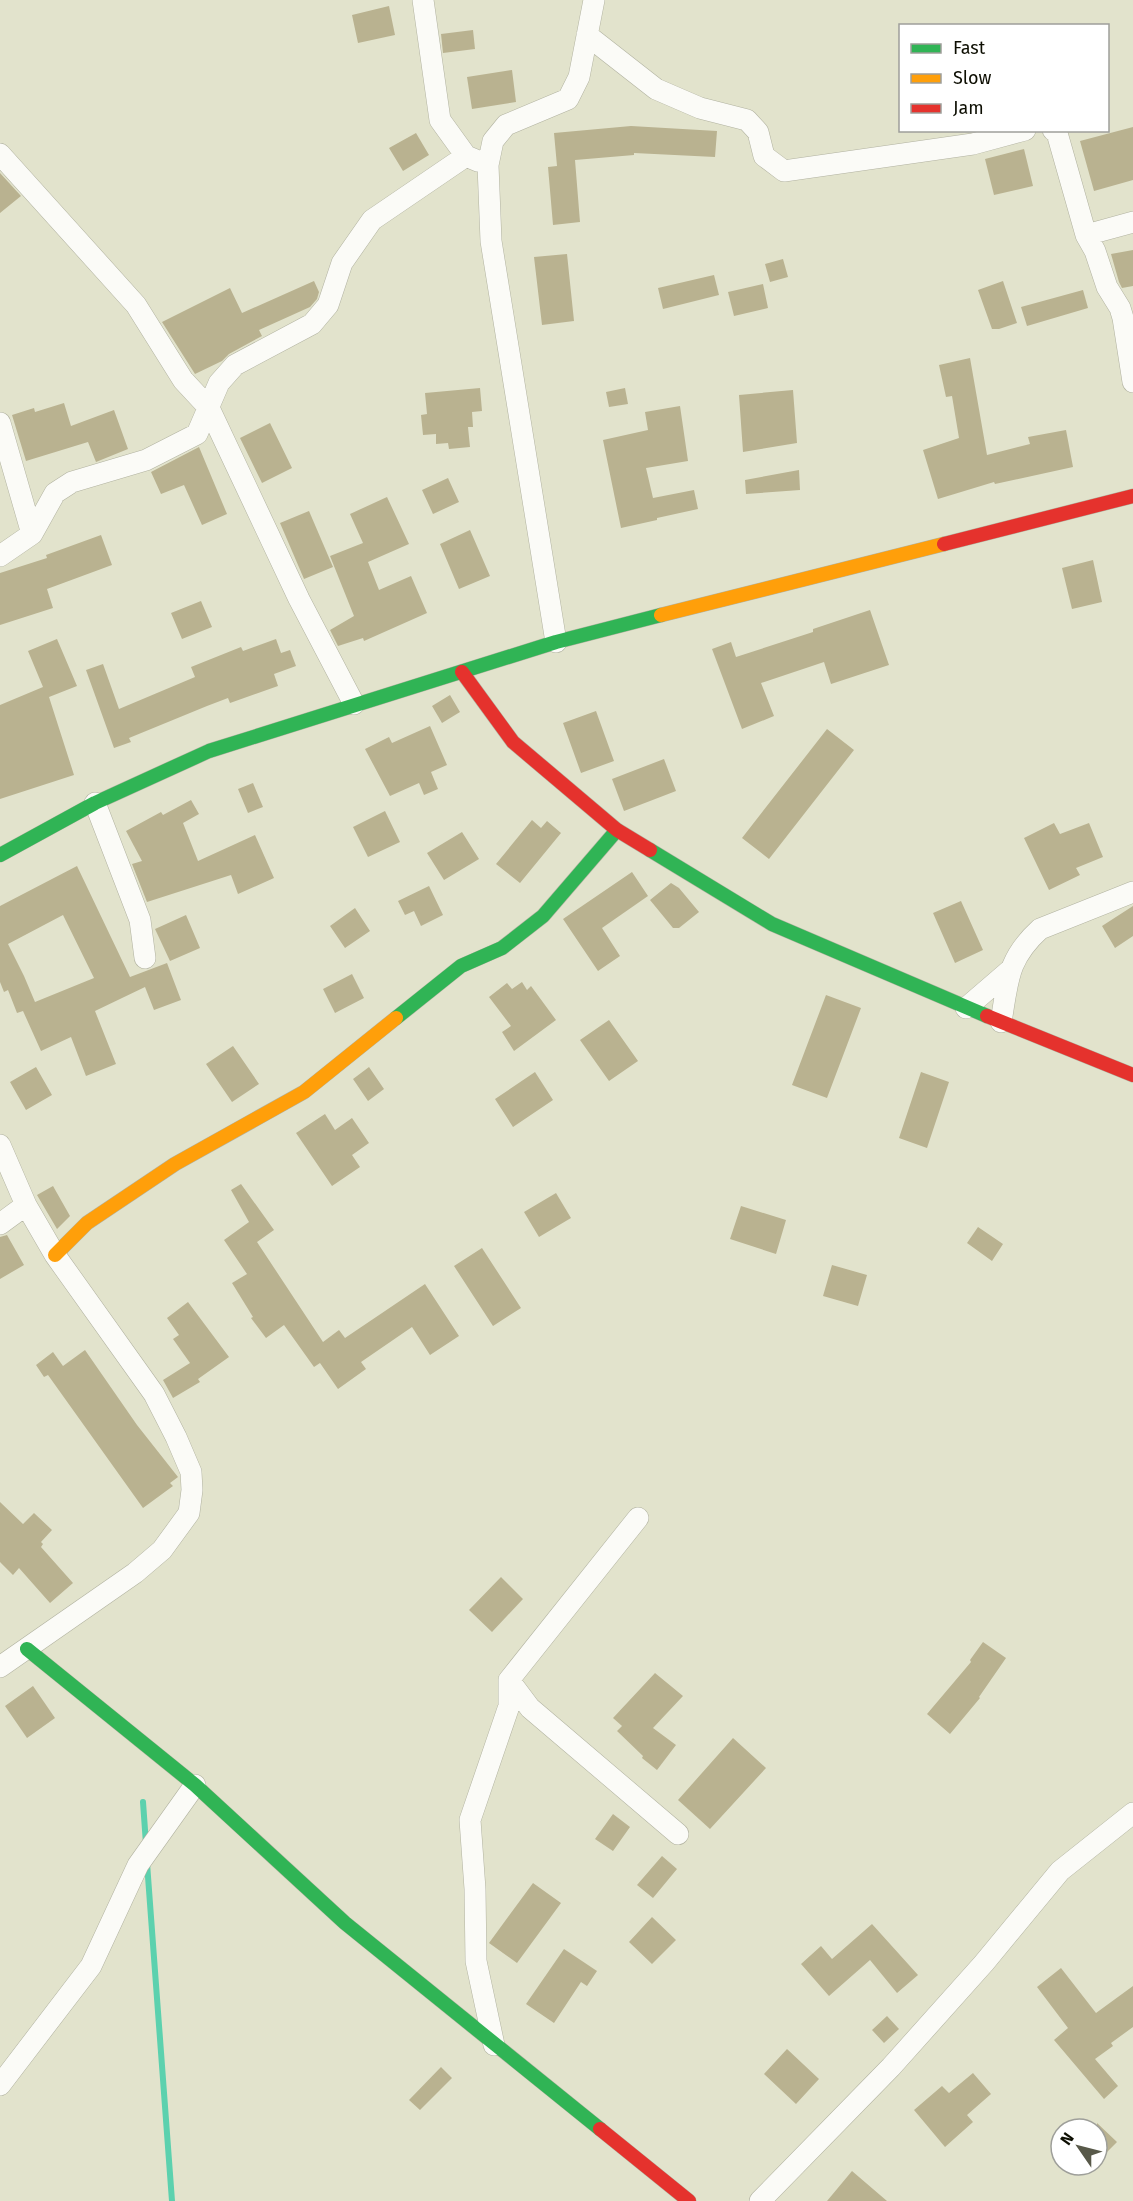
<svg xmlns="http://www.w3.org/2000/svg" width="1133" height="2201" font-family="'Fira Sans',sans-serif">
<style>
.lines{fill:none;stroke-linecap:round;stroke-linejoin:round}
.stream{stroke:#5cd1ae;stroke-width:6}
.building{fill:#b9b290;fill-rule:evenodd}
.street-casing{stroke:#b1b2a0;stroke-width:22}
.fast-casing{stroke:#b1b2a0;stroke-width:15}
.slow-casing{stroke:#b1b2a0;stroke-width:15}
.jam-casing{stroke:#b1b2a0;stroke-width:15}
.street{stroke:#fbfbf7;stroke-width:21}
.fast{stroke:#30b455;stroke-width:14}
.slow{stroke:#ff9f0a;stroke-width:14}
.jam{stroke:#e5322d;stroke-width:14}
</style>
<rect width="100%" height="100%" fill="#e2e3cc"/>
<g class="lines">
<path class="stream" d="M143,1802l3,42
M147,1863l25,338"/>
</g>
<path class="building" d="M389,6l6,29 -37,8 -6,-28z
M473,30l2,19 -32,4 -2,-19z
M512,70l4,32 -44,7 -5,-32z
M631,126l86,5 -2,26 -81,-4v2l-59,5 5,62 -27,3 -5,-58 9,-1 -3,-33z
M1133,127v53l-39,11 -14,-50z
M416,133l13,22 -26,16 -14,-23z
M1024,149l9,37 -39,9 -9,-36z
M0,173l21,23 -21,17z
M1133,250v36l-11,2 -3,-6 -8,-28z
M567,254l7,67 -32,4 -8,-68z
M783,259l5,18 -18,5 -5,-18z
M714,275l5,20 -56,14 -5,-21z
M314,281l5,11 -2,7 -7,8 -51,23 3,6 -33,18 -7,7 -27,13 -33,-52 68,-34 12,25z
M1003,281l14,42 -18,6h-7l-14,-39z
M763,284l5,24 -34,8 -6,-24z
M1083,290l5,18 -61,18 -6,-19z
M970,358l17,97 43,-11 -2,-7 38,-7 7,37 -78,17 -1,-2 -56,17 -15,-49 36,-12 -7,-42 -6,1 -7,-32z
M480,388l2,23 -10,1 1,15h-5l2,20 -21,2 -1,-6 -12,1v-10l-13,1 -2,-20 6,-1 -2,-21z
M625,388l3,16 -19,3 -3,-15z
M793,390l4,53 -54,9 -4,-57z
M64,403l7,23 43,-16 14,39 -32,13 -8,-20 -62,19 -14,-46 22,-7 1,4z
M680,406l8,55 -42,7 7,30 41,-8 4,19 -41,9v2l-36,8 -18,-88 45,-10 -3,-18z
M270,423l22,45 -30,15 -22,-45z
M199,447l28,67 -25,11 -18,-40 -23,9 -10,-22z
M799,470l1,20 -54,4 -1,-14z
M448,478l11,24 -26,12 -11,-24z
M387,497l22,47 -41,18 11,28 32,-14 16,37 -63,28 -1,-3 -25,8 -8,-16 24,-14 -24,-60 33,-13 -13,-29z
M309,511l24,56 -29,12 -24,-56z
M470,530l20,46 -31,13 -19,-45z
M101,535l11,30 -65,24 6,19 -53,17v-52l47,-15 -1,-3z
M1093,560l9,42 -30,7 -10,-41z
M201,601l11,26 -30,12 -11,-26z
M870,610l19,55 -58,19 -7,-22 -63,21 13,33 -32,13 -30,-80 19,-7 5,15 77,-25v-3z
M57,639l20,47 -28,11 25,78 -74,24v-94l43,-18 -15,-36z
M276,639l5,14 9,-3 6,16 -22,8 4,12 -48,17 -2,-5 -21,8 -78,32 2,4 -17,6 -28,-78 17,-6 16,45 76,-32 -4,-10 50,-20 2,4z
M450,695l10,17 -18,11 -10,-17z
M596,711l18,50 -33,12 -18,-50z
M430,726l17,39 -16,7 7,17 -14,6 -5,-12 -29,13 -25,-47 24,-12 3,6z
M827,729l27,21 -85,109 -27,-21z
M664,759l12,32 -52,20 -12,-32z
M253,783l10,24 -15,6 -10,-24z
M191,800l8,14 -16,9 15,38 57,-26 19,43 -36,16 -7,-19 -84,27 -15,-38 10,-3 -16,-30 35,-19 2,3z
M385,811l15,31 -32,15 -15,-30z
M532,820l9,8 6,-7 14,12 -41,50 -24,-19z
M1054,823l6,11 29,-11 14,34 -27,11 4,7 -31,15 -25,-52z
M462,832l17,27 -35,21 -17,-27z
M77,866l53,111 37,-14 14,37 -27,10 -9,-23 -50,24 21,53 -30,12 -15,-39 -30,14 -18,-40 -6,2 -9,-23 -4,2 -4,-10v-76zM63,915l31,63 -59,24 -11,-26 -16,-32z
M632,872l16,24 -46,32 18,28 -22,15 -35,-52z
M671,883l8,5 20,24 -20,16h-6l-23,-28z
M429,886l14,29 -22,11 -7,-15 -9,4 -7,-14z
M961,901l22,49 -28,13 -22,-50z
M1133,906v30l-18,12 -13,-22z
M355,908l15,23 -25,17 -15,-22z
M186,915l14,33 -30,13 -15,-32z
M352,974l12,24 -29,15 -12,-24z
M522,982l5,8 4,-4 25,34 -42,31 -12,-19 9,-6 -22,-29 18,-14 5,6z
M826,995l35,13 -34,90 -35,-13z
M609,1020l29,41 -29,20 -29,-41z
M233,1046l26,38 -27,18 -26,-38z
M36,1067l16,28 -26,15 -16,-28z
M369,1067l15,22 -16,12 -15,-22z
M535,1072l18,28 -40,27 -18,-28z
M921,1072l28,10 -22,66 -28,-10z
M325,1114l10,16 17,-12 17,25 -17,12 8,12 -28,19 -36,-53z
M241,1184l33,46 -17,12 66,100 16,-12 6,8 80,-54 34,52 -29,19 -18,-28 -51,35 5,7 -28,20 -18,-26 -6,4 -30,-42 -18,13 -15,-20 2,-1 -21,-34 15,-9 -23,-34 25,-18 -18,-32z
M53,1186l17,30 -13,13 -20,-34z
M556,1193l15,25 -32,19 -15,-25z
M741,1206l45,14 -10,34 -46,-15z
M978,1227l25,17 -11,17 -25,-18z
M7,1235l17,30 -24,14v-42z
M482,1248l39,60 -28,18 -39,-60z
M832,1265l35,10 -9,31 -35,-10z
M188,1302l41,55 -31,22 2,3 -27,16 -10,-18 27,-17 -17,-24 6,-4 -12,-17z
M85,1350l52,75 41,52 -8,6 3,3 -30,22 -95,-133 -4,2 -8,-12 17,-13 10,14z
M0,1502l23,22 11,-11 18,17 -11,12 2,2 -2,3 32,36 -23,20 -31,-35 -6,7 -13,-13z
M501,1577l22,22 -31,33 -23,-22z
M983,1642l23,16 -27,39 1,1 -30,36 -23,-20 44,-52 -1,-2z
M655,1673l28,23 -30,32 23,17 -19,25 -15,-12 1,-2 -26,-25 5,-5 -9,-8z
M33,1686l22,32 -28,20 -22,-32z
M733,1738l33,30 -56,61 -32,-29z
M613,1814l17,13 -17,24 -18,-12z
M662,1856l15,13 -24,29 -16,-13z
M533,1883l28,20 -44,60 -28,-20z
M652,1917l24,23 -24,24 -23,-22z
M872,1924l46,51 -21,18 -27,-33 -41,36 -28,-32 20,-18 11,13z
M564,1949l33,22 -10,15 -6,-4 -27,41 -28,-19z
M1061,1968l35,45 37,-27v41l-22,16 2,3 -18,13 23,27 -14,13 -50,-59 14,-12 -31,-41z
M887,2016l12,13 -15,14 -12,-13z
M787,2049l32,30 -23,25 -32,-30z
M441,2067l11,11 -32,32 -11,-10z
M973,2073l18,21 -24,21 6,7 -28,25 -31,-37 28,-24 7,7z
M1097,2123l20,19 -11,11 -9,-8z
M852,2171l35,30h-60z"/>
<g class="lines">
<g class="street-casing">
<path id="street" d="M423,0l17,120 26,36 12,5
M587,35l69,54 44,19 47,12 11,12 6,24 20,15 189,-27 52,-14
M1053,130l4,3 29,102 9,16 12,36 13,21 3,10 10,64
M0,154l136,151 47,75 26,28 90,191 55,105
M1086,235l47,-13
M0,423l32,111
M0,556l32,-22 23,-41 17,-11 74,-22 51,-26 22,-51 16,-18 77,-41 16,-19 14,-42 30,-43 94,-64
M556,642l-65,-401 -3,-76 5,-24 13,-16 62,-26 11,-22 15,-77
M95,803l45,117 5,38
M966,1008l43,-37
M1001,1022c7,-41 6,-63 39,-93l93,-37
M0,1145l26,60 29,50 99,139 22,43 15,35 1,18 -3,23 -27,37 -27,23 -135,94
M0,1224l26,-19
M509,1680l21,28 148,126
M494,2045l-18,-84 -1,-72 -5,-69 39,-114v-26l129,-162
M0,2085l91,-119 47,-101 57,-80
M760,2201l131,-134 93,-104 76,-92 73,-58"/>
</g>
<g class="fast-casing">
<path id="fast" d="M650,850l122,74 215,92
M0,855l95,-52 114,-52 347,-109 105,-27
M396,1018l65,-52 41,-18 41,-32 74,-86
M27,1649l168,136 150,138 255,206"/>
</g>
<g class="slow-casing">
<path id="slow" d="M661,615l283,-71
M55,1255l32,-32 88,-59 129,-72 92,-74"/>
</g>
<g class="jam-casing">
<path id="jam" d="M944,544l189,-48
M462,672l51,70 104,88 33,20
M987,1016l146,59
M600,2129l89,72"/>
</g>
<use href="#street" class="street"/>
<use href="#fast" class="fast"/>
<use href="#slow" class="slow"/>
<use href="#jam" class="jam"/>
</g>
<rect x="899" y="24" width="210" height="108" fill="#ffffff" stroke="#9e9f9a" stroke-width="1.5"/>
<rect x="911" y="44" width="30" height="9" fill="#30b455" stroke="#9e9f9a" stroke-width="1.5"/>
<text x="953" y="54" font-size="18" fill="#0d0e02">Fast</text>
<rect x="911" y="74" width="30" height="9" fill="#ff9f0a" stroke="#9e9f9a" stroke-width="1.5"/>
<text x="953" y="84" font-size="18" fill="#0d0e02">Slow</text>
<rect x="911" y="104" width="30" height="9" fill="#e5322d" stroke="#9e9f9a" stroke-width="1.5"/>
<text x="953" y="114" font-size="18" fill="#0d0e02">Jam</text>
<g transform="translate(1079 2147) rotate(305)"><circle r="28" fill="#ffffff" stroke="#9e9f9a" stroke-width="1.5"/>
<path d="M0-4.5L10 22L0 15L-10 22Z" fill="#585949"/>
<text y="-9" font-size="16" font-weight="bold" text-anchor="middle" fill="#0d0e02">N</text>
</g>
</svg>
